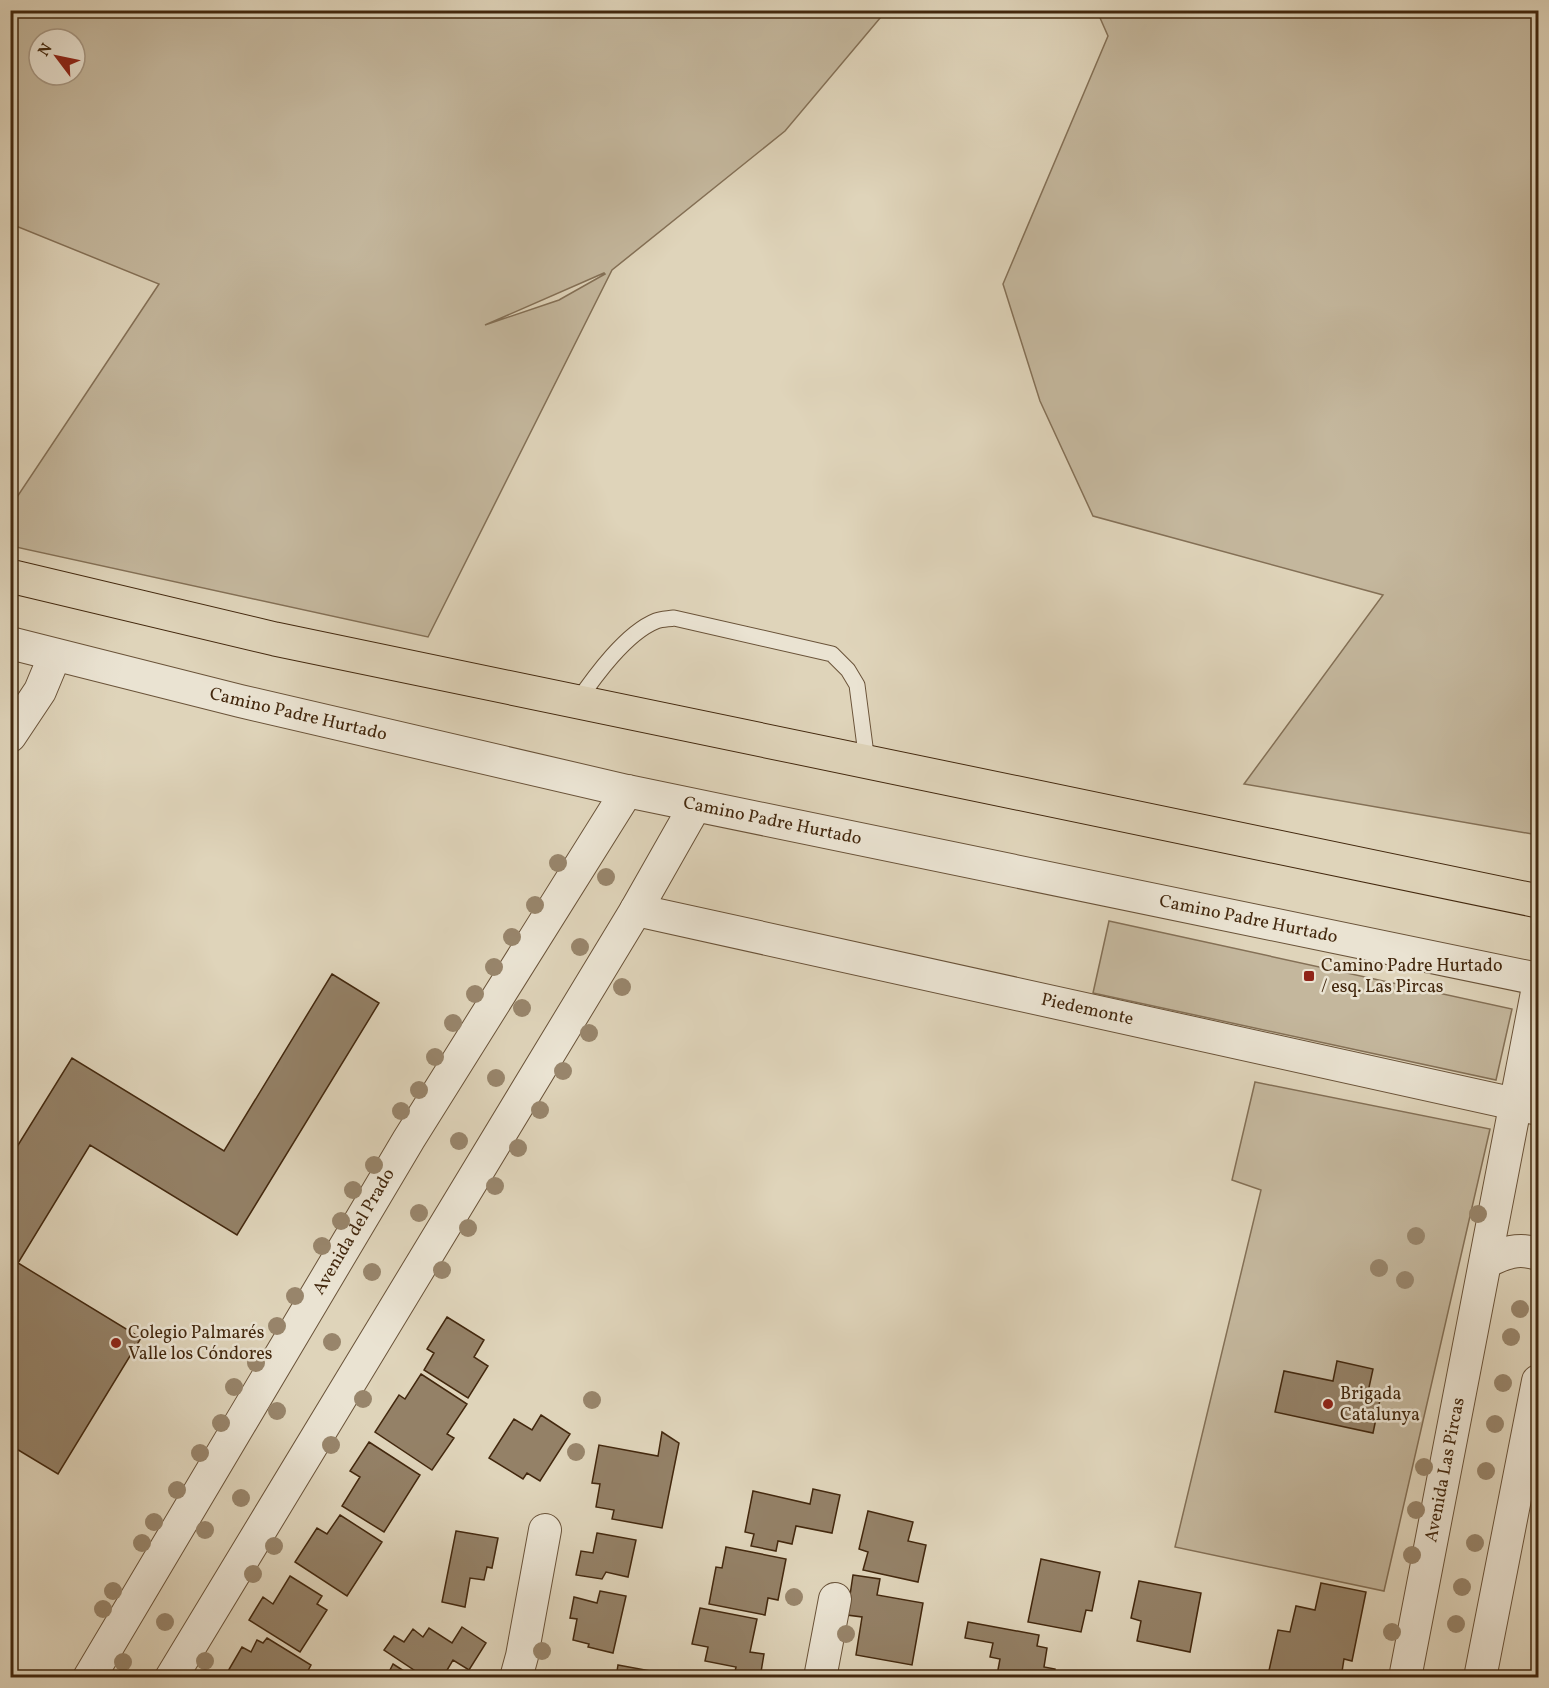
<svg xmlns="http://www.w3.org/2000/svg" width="1549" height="1688" font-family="Vollkorn,serif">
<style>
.green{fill:#c4b79d;stroke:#847056;stroke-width:1.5;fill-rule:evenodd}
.building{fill:#948167;stroke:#43280e;stroke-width:1.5}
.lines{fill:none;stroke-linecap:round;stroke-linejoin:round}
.service-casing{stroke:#6a5339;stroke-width:17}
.minor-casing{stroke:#6a5339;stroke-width:34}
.primary-casing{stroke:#43280e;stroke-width:35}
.service{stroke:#eae3d2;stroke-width:15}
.minor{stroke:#eae3d2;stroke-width:32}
.primary{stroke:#dfd4ba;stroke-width:33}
.tree{fill:#98856b}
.poi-dot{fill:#8f2418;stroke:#eae3d2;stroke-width:2}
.labels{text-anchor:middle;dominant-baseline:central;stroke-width:5;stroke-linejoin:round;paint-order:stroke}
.street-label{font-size:18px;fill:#43280e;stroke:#eae3d2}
.poi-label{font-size:18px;fill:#43280e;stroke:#eae3d2;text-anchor:start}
</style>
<rect width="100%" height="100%" fill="#dfd4ba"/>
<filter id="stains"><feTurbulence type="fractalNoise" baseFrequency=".00333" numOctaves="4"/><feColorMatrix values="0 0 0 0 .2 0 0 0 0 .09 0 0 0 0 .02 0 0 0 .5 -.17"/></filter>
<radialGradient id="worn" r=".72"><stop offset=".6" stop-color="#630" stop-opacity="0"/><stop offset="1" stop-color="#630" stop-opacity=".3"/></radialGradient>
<path class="green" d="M11,10h875v1l-101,120 -173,139 -184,367 -417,-91v-40l148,-222 -148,-60zM39,39h36v36h-36zM605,274l-46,26 -74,25 119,-52z
M1097,11h441v824l-294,-51 139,-189 -290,-79 -53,-115 -37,-117 105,-248z
M1109,921l403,88 -16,71 -403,-87z
M1255,1082l235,47 -106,462 -209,-44 86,-357 -29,-10z"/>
<path class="building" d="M332,974l47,29 -142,232 -147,-90 -72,118 123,75 -83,136 -48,-29v-287l62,-100 152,93z
M447,1317l37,23 -10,17 14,9 -20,32 -44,-28 10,-17 -7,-4z
M1337,1361l36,8 -5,23 13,3 -8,38 -98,-21 9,-41 49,10z
M421,1374l46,30 -20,30 7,4 -22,32 -57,-38 24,-37 6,4z
M541,1415l29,19 -30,47 -13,-8 -4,6 -34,-21 25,-39 18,11z
M662,1432l17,11 -17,85 -50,-9 2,-9 -18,-3 4,-23 -8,-1 7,-38 59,11z
M369,1442l51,33 -36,57 -42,-26 18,-29 -10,-6z
M813,1489l27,6 -8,38 -36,-7 -4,18 -14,-3 -2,10 -25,-5 3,-12 -9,-2 8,-41 57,13z
M868,1511l45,11 -5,19 18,4 -8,37 -55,-12 5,-18 -9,-3z
M340,1515l42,27 -35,54 -52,-34 22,-34 10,6z
M456,1531l42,7 -6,30 -5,-1 -3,13 -14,-2 -5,29 -23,-5z
M597,1533l39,7 -8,37 -22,-5 -4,7 -26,-4 5,-24 12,2z
M726,1547l60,12 -8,41 -10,-2 -3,17 -56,-11 7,-37 6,1z
M1041,1559l59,13 -8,39 -6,-1 -5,22 -53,-10z
M853,1575l27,4 -3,16 46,8 -11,62 -56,-10 6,-38 -15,-2z
M290,1576l32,20 -5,8 10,6 -27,42 -51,-32 14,-23 10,7z
M1139,1581l62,12 -11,59 -53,-11 4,-20 -10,-3z
M1321,1583l45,9 -14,69 -8,-2 -3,19h-59l-14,-3 10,-45 12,2 6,-26 19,4z
M600,1591l26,5 -13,57 -25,-6 1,-3 -16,-4 4,-21 -7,-1 4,-21 23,6z
M700,1608l57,11 -7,33 14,2 -4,24h-16l-10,-2 2,-9 -31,-6 3,-14 -16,-3z
M968,1622l71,13 -2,11 10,2 -3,19 11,2 -2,9h-45l-11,-3 3,-16 -10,-2 3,-14 -28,-5z
M462,1627l24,16 -17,27 -16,-10 -10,17 -7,-4 -3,5h-7l-42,-28 10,-14 10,6 9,-13 10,8 6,-9 23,15z
M267,1638l44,27 -7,13h-80l18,-31 9,5 6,-12 6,3z
M393,1664l22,14h-29z
M618,1665l33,6 -1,7h-34z
M1161,1671l35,6v1h-36z
M850,1672l25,6h-26z"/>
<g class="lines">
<g class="service-casing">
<path id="service" d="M577,702c18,-26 49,-69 79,-81 5,-2 12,-2 18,-3l158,36 16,16 9,15 10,77"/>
</g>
<g class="minor-casing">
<g id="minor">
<path id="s1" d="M10,643l230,58 387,90 911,188"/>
<path d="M10,736l30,-45 15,-36"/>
<path id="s2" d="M636,910l902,199"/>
<path d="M1486,1262c18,-9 32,-15 52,-8"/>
<path id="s3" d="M89,1678l320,-539 218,-348"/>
<path d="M171,1678l465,-768 59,-104"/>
<path d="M516,1678l6,-22 23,-126"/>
<path d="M820,1678l15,-79"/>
<path id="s4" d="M1405,1678l133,-691"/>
<path d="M1480,1678l58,-297"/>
</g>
</g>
<g class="primary-casing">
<path id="primary" d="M10,576l265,63 1263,262"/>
</g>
<use href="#service" class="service"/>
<use href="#minor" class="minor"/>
<use href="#primary" class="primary"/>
</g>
<g class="tree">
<circle cx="558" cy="863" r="9"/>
<circle cx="606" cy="877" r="9"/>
<circle cx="535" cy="905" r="9"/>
<circle cx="512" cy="937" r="9"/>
<circle cx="580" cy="947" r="9"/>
<circle cx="494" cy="967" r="9"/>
<circle cx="622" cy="987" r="9"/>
<circle cx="475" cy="994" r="9"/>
<circle cx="522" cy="1008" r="9"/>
<circle cx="453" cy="1023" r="9"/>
<circle cx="589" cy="1033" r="9"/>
<circle cx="435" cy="1057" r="9"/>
<circle cx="563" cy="1071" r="9"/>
<circle cx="496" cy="1078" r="9"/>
<circle cx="419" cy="1090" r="9"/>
<circle cx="540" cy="1110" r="9"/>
<circle cx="401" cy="1111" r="9"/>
<circle cx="459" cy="1141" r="9"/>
<circle cx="518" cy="1148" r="9"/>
<circle cx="374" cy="1165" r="9"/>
<circle cx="495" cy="1186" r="9"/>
<circle cx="353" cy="1190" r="9"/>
<circle cx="419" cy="1213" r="9"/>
<circle cx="1478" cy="1214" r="9"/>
<circle cx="341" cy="1221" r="9"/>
<circle cx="468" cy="1228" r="9"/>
<circle cx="1416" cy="1236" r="9"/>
<circle cx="322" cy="1246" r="9"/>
<circle cx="1379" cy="1268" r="9"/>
<circle cx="442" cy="1270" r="9"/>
<circle cx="372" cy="1272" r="9"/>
<circle cx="1405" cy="1280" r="9"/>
<circle cx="295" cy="1296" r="9"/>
<circle cx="1520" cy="1309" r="9"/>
<circle cx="277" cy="1326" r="9"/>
<circle cx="1511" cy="1337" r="9"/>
<circle cx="332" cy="1342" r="9"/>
<circle cx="256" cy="1363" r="9"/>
<circle cx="1503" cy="1383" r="9"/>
<circle cx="234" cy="1387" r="9"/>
<circle cx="363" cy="1399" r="9"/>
<circle cx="592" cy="1400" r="9"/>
<circle cx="277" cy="1411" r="9"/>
<circle cx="221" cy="1423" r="9"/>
<circle cx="1495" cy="1424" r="9"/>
<circle cx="331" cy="1445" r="9"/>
<circle cx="576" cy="1452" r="9"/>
<circle cx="200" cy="1453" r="9"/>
<circle cx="1424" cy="1467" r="9"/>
<circle cx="1486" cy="1471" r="9"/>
<circle cx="177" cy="1490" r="9"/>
<circle cx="241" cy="1498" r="9"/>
<circle cx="1416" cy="1510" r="9"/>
<circle cx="154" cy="1522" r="9"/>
<circle cx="205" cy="1530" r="9"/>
<circle cx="142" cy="1543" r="9"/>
<circle cx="1475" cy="1543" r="9"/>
<circle cx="274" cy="1546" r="9"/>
<circle cx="1412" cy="1555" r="9"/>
<circle cx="253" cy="1574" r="9"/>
<circle cx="1462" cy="1587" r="9"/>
<circle cx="113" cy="1591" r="9"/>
<circle cx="794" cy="1597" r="9"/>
<circle cx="103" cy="1609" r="9"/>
<circle cx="165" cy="1622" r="9"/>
<circle cx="1456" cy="1624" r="9"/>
<circle cx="1392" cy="1632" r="9"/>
<circle cx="846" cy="1634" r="9"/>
<circle cx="542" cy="1651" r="9"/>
<circle cx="205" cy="1661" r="9"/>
<circle cx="123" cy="1662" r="9"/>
</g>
<g class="poi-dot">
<rect x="1303" y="970" width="12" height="12" rx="3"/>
<circle cx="116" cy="1343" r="6"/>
<circle cx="1328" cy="1404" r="6"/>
</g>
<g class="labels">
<g class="street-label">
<text stroke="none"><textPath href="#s1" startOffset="297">Camino Padre Hurtado</textPath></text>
<text stroke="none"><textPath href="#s1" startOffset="783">Camino Padre Hurtado</textPath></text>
<text stroke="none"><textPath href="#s1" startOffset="1269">Camino Padre Hurtado</textPath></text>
<text stroke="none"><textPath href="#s2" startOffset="462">Piedemonte</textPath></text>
<text stroke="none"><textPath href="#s3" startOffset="519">Avenida del Prado</textPath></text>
<text stroke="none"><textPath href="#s4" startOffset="212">Avenida Las Pircas</textPath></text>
</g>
<g class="poi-label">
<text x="1321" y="966">Camino Padre Hurtado<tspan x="1321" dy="21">/ esq. Las Pircas</tspan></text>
<text x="128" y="1333">Colegio Palmarés<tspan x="128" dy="21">Valle los Cóndores</tspan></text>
<text x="1340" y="1394">Brigada<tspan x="1340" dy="21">Catalunya</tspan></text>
</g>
</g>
<rect width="1549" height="1688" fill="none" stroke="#dfd4ba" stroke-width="36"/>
<rect x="12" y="12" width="1525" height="1664" fill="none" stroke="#43280e" stroke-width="3"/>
<rect x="18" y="18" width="1513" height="1652" fill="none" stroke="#43280e" stroke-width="1.5"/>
<g transform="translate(57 57) rotate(302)"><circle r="28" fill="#eae3d2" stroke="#a79884" stroke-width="1.5"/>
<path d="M0-4.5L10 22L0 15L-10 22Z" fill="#8f2418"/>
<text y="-9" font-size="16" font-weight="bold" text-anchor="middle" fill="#43280e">N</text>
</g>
<rect width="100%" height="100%" filter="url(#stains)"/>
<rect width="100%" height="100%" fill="url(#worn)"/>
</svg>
